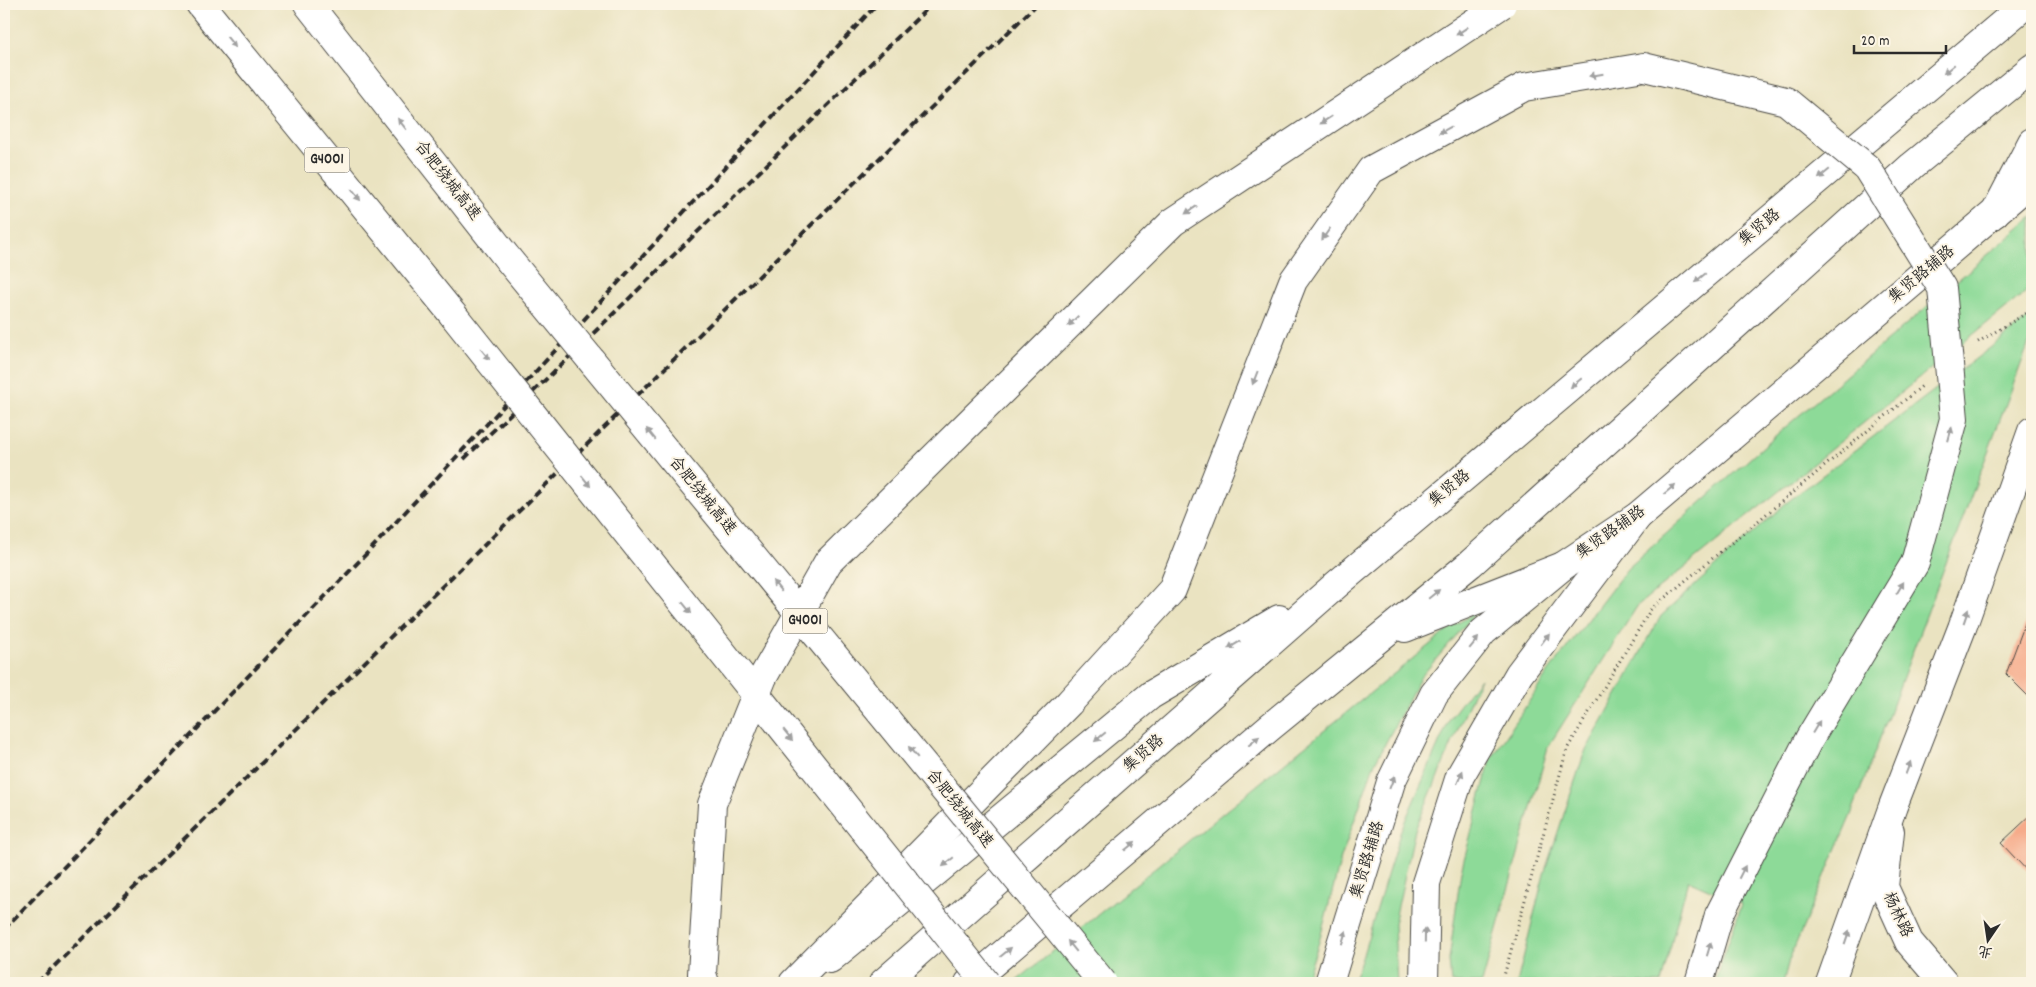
<svg xmlns="http://www.w3.org/2000/svg" width="2036" height="987" font-family="Dekko,'LXGW WenKai TC',sans-serif">
<style>
.green{fill:#8dda98;stroke:#5c8262}
.building{fill:#f6ab8a}
.lines{fill:none;stroke-linecap:round;stroke-linejoin:round}
.tertiary-casing{stroke:#484742;stroke-width:30}
.trunk-casing{stroke:#484742;stroke-width:30}
.motorway-casing{stroke:#484742;stroke-width:30}
.path{stroke:#484742;stroke-width:3;stroke-dasharray:1 4;stroke-linecap:butt}
.tertiary{stroke:#fff;stroke-width:28}
.trunk{stroke:#fff;stroke-width:28}
.motorway{stroke:#fff;stroke-width:28}
.rail{stroke:#2b2b2b;stroke-width:4;stroke-dasharray:8 4;stroke-linecap:butt}
.motorway-bridge-casing{stroke:#484742;stroke-width:30;stroke-linecap:butt}
.motorway-bridge{stroke:#fff;stroke-width:28}
.oneway{fill:#a0a0a0}
.labels{text-anchor:middle;dominant-baseline:central;stroke-width:4;stroke-linejoin:round;paint-order:stroke}
.shield{fill:#fcf5e5;stroke:#6a6863;stroke-width:1}
.shield-label{font-size:15px;font-weight:bold;fill:#2b2b2b}
.street-label{font-size:16px;fill:#2b2b2b;stroke:#fcf5e5}
</style>
<rect width="100%" height="100%" fill="#fcf5e5"/>
<filter id="ink" filterUnits="userSpaceOnUse"><feTurbulence type="fractalNoise" baseFrequency=".02" numOctaves="2"/><feDisplacementMap in="SourceGraphic" scale="10" xChannelSelector="R" yChannelSelector="G"/><feConvolveMatrix kernelMatrix="1 2 1 2 8 2 1 2 1" color-interpolation-filters="sRGB"/></filter>
<filter id="wash" filterUnits="userSpaceOnUse"><feTurbulence type="fractalNoise" baseFrequency=".0096" numOctaves="4" result="noise"/><feDisplacementMap in="SourceGraphic" scale="20" xChannelSelector="R" yChannelSelector="G"/><feGaussianBlur stdDeviation="1.12" result="paint"/><feColorMatrix in="noise" values="0 0 0 0 0 0 0 0 0 0 0 0 0 0 0 0 0 1.4 0 .05"/><feComposite in="paint" operator="in"/></filter>
<g filter="url(#wash)">
<rect width="100%" height="100%" fill="#eae3c1"/>
<path class="green" d="M2032,217v70l-394,318 -90,142 -66,236h-31l-2,-23 12,-89 29,-110 59,-90 78,-102 148,-133z
M2032,316v19l-181,480 -62,145 -6,23h-69l28,-79 -54,-24 -27,103h-144l27,-109 40,-120 77,-138 125,-113z
M1478,610l-58,68 -46,87 -33,93 -22,84 -14,41h-291l435,-354z
M1480,678l-65,152 -21,94 3,59h-45l9,-22 40,-131 49,-112z"/>
<g id="blocks">
<path class="building" d="M2032,605v95l-26,-26z
M2032,814v62l-31,-33z"/>
</g>
</g>
<g filter="url(#ink)">
<use href="#blocks" fill-opacity="0" stroke="#484742" stroke-width="1"/>
<g class="lines">
<g class="tertiary-casing">
<path id="tertiary" d="M1890,831l-6,56 25,55 35,41
M1329,983l62,-201 43,-88 49,-62 80,-66 75,-50 394,-335"/>
</g>
<g class="trunk-casing">
<path id="trunk" d="M1995,213l37,-71
M1405,628l158,-62
M830,959l321,-264 128,-76
M883,983l453,-398 690,-581
M969,983l301,-256 200,-163 442,-398 120,-98"/>
</g>
<g class="motorway-casing">
<path id="motorway" d="M200,4l254,312
M308,4l200,255
M793,983l276,-280 103,-113 121,-309 78,-111 153,-83 120,-20
M1424,983l2,-100 34,-107 59,-102 119,-158
M1699,983l20,-68
M1830,983l63,-177 69,-178 70,-197"/>
</g>
<path class="path" d="M1978,342l54,-32
M1502,983l65,-234 84,-140 271,-223"/>
<use href="#tertiary" class="tertiary"/>
<use href="#trunk" class="trunk"/>
<use href="#motorway" class="motorway"/>
<path class="rail" d="M464,459l468,-455
M4,929l366,-379 507,-546
M37,983l1000,-979"/>
<g class="motorway-bridge-casing">
<path id="motorway-bridge" d="M1644,67l142,34 81,67 75,120 12,131 -39,144 -106,176 -90,176
M508,259l595,724
M454,316l532,667
M705,983l-3,-9 10,-170 51,-127 65,-115 345,-340 329,-218"/>
</g>
<use href="#motorway-bridge" class="motorway-bridge"/>
</g>
<defs><path id="oneway-solid" d="M-6-.8H1V-3.2L6.5 0L1 3.2V.8H-6Z" transform="scale(1.25)"/></defs>
<g class="oneway">
<use href="#oneway-solid" transform="translate(1462 31) rotate(146)"/>
<use href="#oneway-solid" transform="translate(231 42) rotate(51)"/>
<use href="#oneway-solid" transform="translate(1949 69) rotate(140)"/>
<use href="#oneway-solid" transform="translate(1596 75) rotate(171)"/>
<use href="#oneway-solid" transform="translate(1326 120) rotate(146)"/>
<use href="#oneway-solid" transform="translate(402 124) rotate(-128)"/>
<use href="#oneway-solid" transform="translate(1445 130) rotate(152)"/>
<use href="#oneway-solid" transform="translate(1824 174) rotate(140)"/>
<use href="#oneway-solid" transform="translate(356 195) rotate(51)"/>
<use href="#oneway-solid" transform="translate(1191 210) rotate(146)"/>
<use href="#oneway-solid" transform="translate(1326 234) rotate(125)"/>
<use href="#oneway-solid" transform="translate(1700 278) rotate(140)"/>
<use href="#oneway-solid" transform="translate(1073 321) rotate(135)"/>
<use href="#oneway-solid" transform="translate(485 354) rotate(51)"/>
<use href="#oneway-solid" transform="translate(1255 378) rotate(111)"/>
<use href="#oneway-solid" transform="translate(1576 383) rotate(140)"/>
<use href="#oneway-solid" transform="translate(651 434) rotate(-129)"/>
<use href="#oneway-solid" transform="translate(1950 434) rotate(-75)"/>
<use href="#oneway-solid" transform="translate(586 481) rotate(51)"/>
<use href="#oneway-solid" transform="translate(1670 489) rotate(-40)"/>
<use href="#oneway-solid" transform="translate(777 586) rotate(-129)"/>
<use href="#oneway-solid" transform="translate(1900 588) rotate(-59)"/>
<use href="#oneway-solid" transform="translate(1434 594) rotate(-39)"/>
<use href="#oneway-solid" transform="translate(687 608) rotate(51)"/>
<use href="#oneway-solid" transform="translate(1966 616) rotate(-71)"/>
<use href="#oneway-solid" transform="translate(1545 639) rotate(-53)"/>
<use href="#oneway-solid" transform="translate(1474 643) rotate(-51)"/>
<use href="#oneway-solid" transform="translate(1234 645) rotate(149)"/>
<use href="#oneway-solid" transform="translate(1816 727) rotate(-59)"/>
<use href="#oneway-solid" transform="translate(788 735) rotate(51)"/>
<use href="#oneway-solid" transform="translate(1100 737) rotate(140)"/>
<use href="#oneway-solid" transform="translate(1254 741) rotate(-40)"/>
<use href="#oneway-solid" transform="translate(913 752) rotate(-129)"/>
<use href="#oneway-solid" transform="translate(1908 768) rotate(-69)"/>
<use href="#oneway-solid" transform="translate(1460 777) rotate(-67)"/>
<use href="#oneway-solid" transform="translate(1392 782) rotate(-69)"/>
<use href="#oneway-solid" transform="translate(1130 846) rotate(-40)"/>
<use href="#oneway-solid" transform="translate(948 862) rotate(140)"/>
<use href="#oneway-solid" transform="translate(1742 872) rotate(-63)"/>
<use href="#oneway-solid" transform="translate(1425 935) rotate(-89)"/>
<use href="#oneway-solid" transform="translate(1344 937) rotate(-73)"/>
<use href="#oneway-solid" transform="translate(1847 937) rotate(-71)"/>
<use href="#oneway-solid" transform="translate(1072 946) rotate(-129)"/>
<use href="#oneway-solid" transform="translate(1709 949) rotate(-73)"/>
<use href="#oneway-solid" transform="translate(1006 952) rotate(-40)"/>
</g>
</g>
<g class="labels">
<g class="shield">
<rect x="304.5" y="147.5" width="45" height="25" rx="4"/>
<rect x="782.5" y="608.5" width="45" height="25" rx="4"/>
</g>
<g class="shield-label">
<text x="327" y="160">G4001</text>
<text x="805" y="621">G4001</text>
</g>
<g class="street-label">
<text transform="translate(447 181) rotate(52)">合肥绕城高速</text>
<text transform="translate(1760 228) rotate(-40)">集贤路</text>
<text transform="translate(1922 275) rotate(-40)">集贤路辅路</text>
<text transform="translate(1450 489) rotate(-40)">集贤路</text>
<text transform="translate(702 496) rotate(51)">合肥绕城高速</text>
<text transform="translate(1611 533) rotate(-35)">集贤路辅路</text>
<text transform="translate(1144 754) rotate(-41)">集贤路</text>
<text transform="translate(959 809) rotate(51)">合肥绕城高速</text>
<text transform="translate(1368 860) rotate(-73)">集贤路辅路</text>
<text transform="translate(1897 915) rotate(65)">杨林路</text>
</g>
</g>
<rect width="2036" height="987" fill="none" stroke="#fcf5e5" stroke-width="20"/>
<g transform="translate(1988 940) rotate(193)" stroke="#fcf5e5" stroke-width="4" paint-order="stroke">
<path d="M0-4L9 19L0 12L-9 19Z" fill="#2b2b2b"/>
<text y="-8" font-size="14" font-weight="bold" text-anchor="middle" fill="#2b2b2b">北</text>
</g>
<path d="M1854 45v8h92v-8" fill="none" stroke="#2b2b2b" stroke-width="2.5"/>
<text x="1861" y="45" font-size="15" fill="#2b2b2b" stroke="#fcf5e5" stroke-width="4" paint-order="stroke">20 m</text>
</svg>
